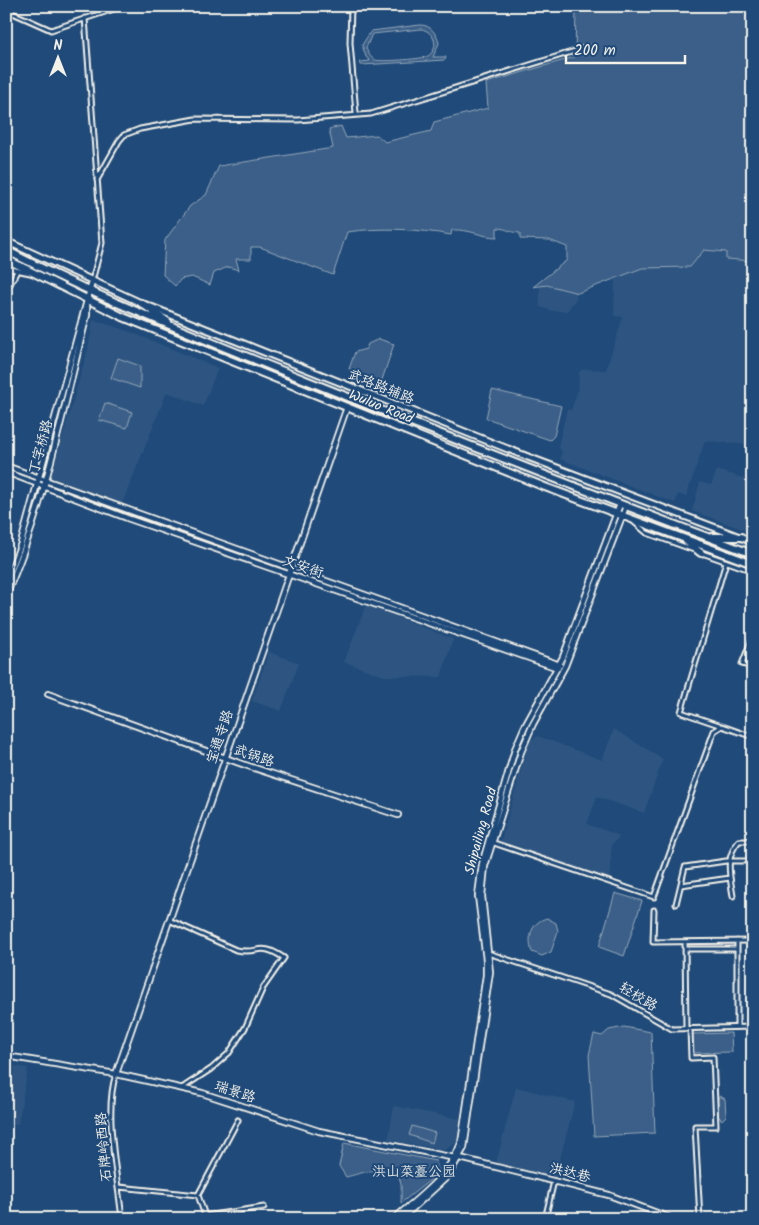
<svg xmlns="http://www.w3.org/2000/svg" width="759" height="1225" font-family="Kalam,'LXGW WenKai TC',sans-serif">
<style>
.built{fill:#2d5581}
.green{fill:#3a5f88;stroke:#97a8b8;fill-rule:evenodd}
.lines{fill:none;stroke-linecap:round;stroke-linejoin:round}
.street-casing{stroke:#f4f1e8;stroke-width:7}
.secondary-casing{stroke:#f4f1e8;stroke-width:8}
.primary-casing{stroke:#f4f1e8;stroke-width:9}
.highway-casing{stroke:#f4f1e8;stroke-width:10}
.street{stroke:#1f4a7a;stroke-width:3}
.secondary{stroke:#1f4a7a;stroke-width:4.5}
.primary{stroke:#1f4a7a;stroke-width:5}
.highway{stroke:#1f4a7a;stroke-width:6}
.labels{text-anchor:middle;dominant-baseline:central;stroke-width:4;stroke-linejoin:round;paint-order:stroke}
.street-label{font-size:14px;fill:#f4f1e8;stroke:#1f4a7a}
.park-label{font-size:14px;fill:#e1e2de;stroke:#1f4a7a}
</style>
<rect width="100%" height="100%" fill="#1f4a7a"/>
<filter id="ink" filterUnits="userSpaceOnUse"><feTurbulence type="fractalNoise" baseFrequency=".02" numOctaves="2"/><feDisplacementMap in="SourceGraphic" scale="10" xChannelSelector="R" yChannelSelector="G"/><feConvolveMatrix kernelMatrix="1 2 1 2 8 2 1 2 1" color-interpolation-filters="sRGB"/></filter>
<g filter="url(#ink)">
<path class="built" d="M704,250l22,2 1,7 26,2v184l-48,-4 -19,56 -8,-3 -3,9 -115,-44 2,-8 -4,-4 9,-38 4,1 7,-20 1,-18 4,-3 23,1 17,-53 -9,-1 1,-37 27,-11 46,-1 4,-2z
M540,286h11l25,7v6l-9,12h-15l-12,-4z
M93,320l30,9 95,39 -15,38 -36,-14 -45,112 -71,-26 37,-129z
M717,470l36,11v52l-61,-22 8,-29 11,3z
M366,605l87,34 -12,38 -57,-1 -40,-14z
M269,652l30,11 -18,48 -29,-10z
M614,729l49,30 -19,54 -47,-16 -10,27 33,12 -8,8 -3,35 -108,-38 28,-100 9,-5 64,24z
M6,1065l22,3 -10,56 -12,2z
M516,1087l59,15 -20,76 -59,-15z
M394,1106l66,13 -3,23 -12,8 -57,-10z"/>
<path class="green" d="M576,6h177v255l-27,-2v-7l-22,-2 -14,17 -48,1 -64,25 -31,-8 -14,2 34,-27v-13l-18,-7 -29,-1v-6c-9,0 -13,-5 -23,-5v9c-15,0 -27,-8 -45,-7l-1,5c-33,-6 -71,-8 -104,-3l-14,43 -73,-28h-9v12h-15l3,11 -11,-3 -14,6 -4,12 -18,-8 -11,2 -6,7 -12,-11 2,-35 25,-34 16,-11 13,-29 114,-18 -4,-19 12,-3 5,12 31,-3 8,7 46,-11 3,-9 54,-14 -2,-25 89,-26z
M420,25c11,0 16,8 19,18l-6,14h13l-1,3 -84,5 -1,-3 10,-1 -4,-4 -4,-12 9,-14zM421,29c14,2 20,21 5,28 -7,2 -44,5 -51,3 -5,-3 -7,-7 -9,-12l6,-14z
M379,339l15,5 -15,45 -29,-12 3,-6 -4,-2 6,-17 11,-3 2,-5z
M118,358l22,8v22l-29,-10z
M492,390l69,16 -7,30 -4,4 -64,-22z
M105,403l27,9 -5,16 -28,-8z
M615,893l27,8 -18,55 -25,-9z
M547,918l9,5 2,8 -7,21 -9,4 -10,-4c-5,-14 -1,-30 15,-34z
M624,1027l27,5 4,101 -61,3 -5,-81 5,-21 8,2 7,-6z
M731,1033l1,19 -40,1v-19z
M720,1096l5,3 1,17 -4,4 -4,-4 -1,-16z
M412,1126l23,7 -3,10 -23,-8z
M344,1143l92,18 3,12 -38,30c0,-7 1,-16 -1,-23 -5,-19 -41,-6 -54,-3l-7,-11z"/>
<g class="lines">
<g class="street-casing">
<path id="street" d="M351,6l-1,37 6,70
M6,10l45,20 72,-24
M85,18l17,225 -10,38
M97,180l22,-39 5,-6 16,-6 55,-10 103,1 73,-6 217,-67
M6,268l24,5
M6,292l11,-21
M634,522l13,11 47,17
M702,553l51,18
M753,636l-11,28 11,3
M719,725l-38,-13 45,-150
M491,842l163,55 60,-166 8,-5 31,11
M681,885l49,-7
M733,896c-3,-20 -9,-38 6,-55h14
M676,904l9,-37 41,-6h27
M654,910l-1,32 100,-1
M169,920l67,30c24,5 23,-9 48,8l-21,30 -18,40 -16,25 -18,16 -29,19
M737,941v86
M685,942l1,87
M685,949h52
M488,953l123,41 61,35 81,-2
M690,1029l1,29 22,-1 3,69h-21l5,93
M116,1074c-13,39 2,104 6,145
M119,1187l79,8 7,21 59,-9
M198,1195l40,-75
M545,1219l9,-38"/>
</g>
<g class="secondary-casing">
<path id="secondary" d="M6,466l554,199
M6,472l121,46 431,150
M6,583l15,-40 71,-261
M6,595c38,-85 58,-190 81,-280v-13
M48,694l197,71 153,50
M6,1056l110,18 86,19 117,38 136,27
M116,1074l231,-667
M460,1158l149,37 64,24
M394,1219c26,-23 55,-43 67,-76l25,-168v-15l-8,-64 4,-32 33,-115 9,-21 39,-71 57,-153
M401,1219l47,-43 16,-28 26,-176 -8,-76 3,-30 36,-114 12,-28 32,-58 61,-160"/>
</g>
<g class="primary-casing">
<path id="primary" d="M6,241l135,62 387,154 225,85"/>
</g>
<g class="highway-casing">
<path id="highway" d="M6,250c96,50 197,89 297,129 150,60 299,119 450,175
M6,259l117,58 422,170 208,77
M141,303l27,19
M712,537h29
M686,541l15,12"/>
</g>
<use href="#street" class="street"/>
<use href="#secondary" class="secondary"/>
<use href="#primary" class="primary"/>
<use href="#highway" class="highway"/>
</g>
</g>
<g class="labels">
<g class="street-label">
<text transform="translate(381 387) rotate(22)">武珞路辅路</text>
<text transform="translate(381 407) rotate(22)">Wuluo Road</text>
<text transform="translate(41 447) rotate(-75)">丁字桥路</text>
<text transform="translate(303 567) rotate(19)">文安街</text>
<text transform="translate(220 737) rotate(-71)">宝通寺路</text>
<text transform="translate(254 756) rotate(19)">武锅路</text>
<text transform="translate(481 831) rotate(-75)">Shipailing Road</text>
<text transform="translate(638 997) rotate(31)">轻校路</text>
<text transform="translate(235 1092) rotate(18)">瑞景路</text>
<text transform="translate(104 1147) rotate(-95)">石牌岭西路</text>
<text transform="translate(570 1173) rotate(14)">洪达巷</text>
</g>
<g class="park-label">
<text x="414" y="1172">洪山菜薹公园</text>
</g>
</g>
<rect width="759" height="1225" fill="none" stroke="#1f4a7a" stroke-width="25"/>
<rect x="12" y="12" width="734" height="1200" fill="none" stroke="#f4f1e8" stroke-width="2" filter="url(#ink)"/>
<g transform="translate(58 58)" stroke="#1f4a7a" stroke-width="4" paint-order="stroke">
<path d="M0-4L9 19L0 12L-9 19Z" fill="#f4f1e8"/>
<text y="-8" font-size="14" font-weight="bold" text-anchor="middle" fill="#f4f1e8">N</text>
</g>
<path d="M566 55v8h119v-8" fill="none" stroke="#f4f1e8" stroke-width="2.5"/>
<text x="574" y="55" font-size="15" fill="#f4f1e8" stroke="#1f4a7a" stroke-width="4" paint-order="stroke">200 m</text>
</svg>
